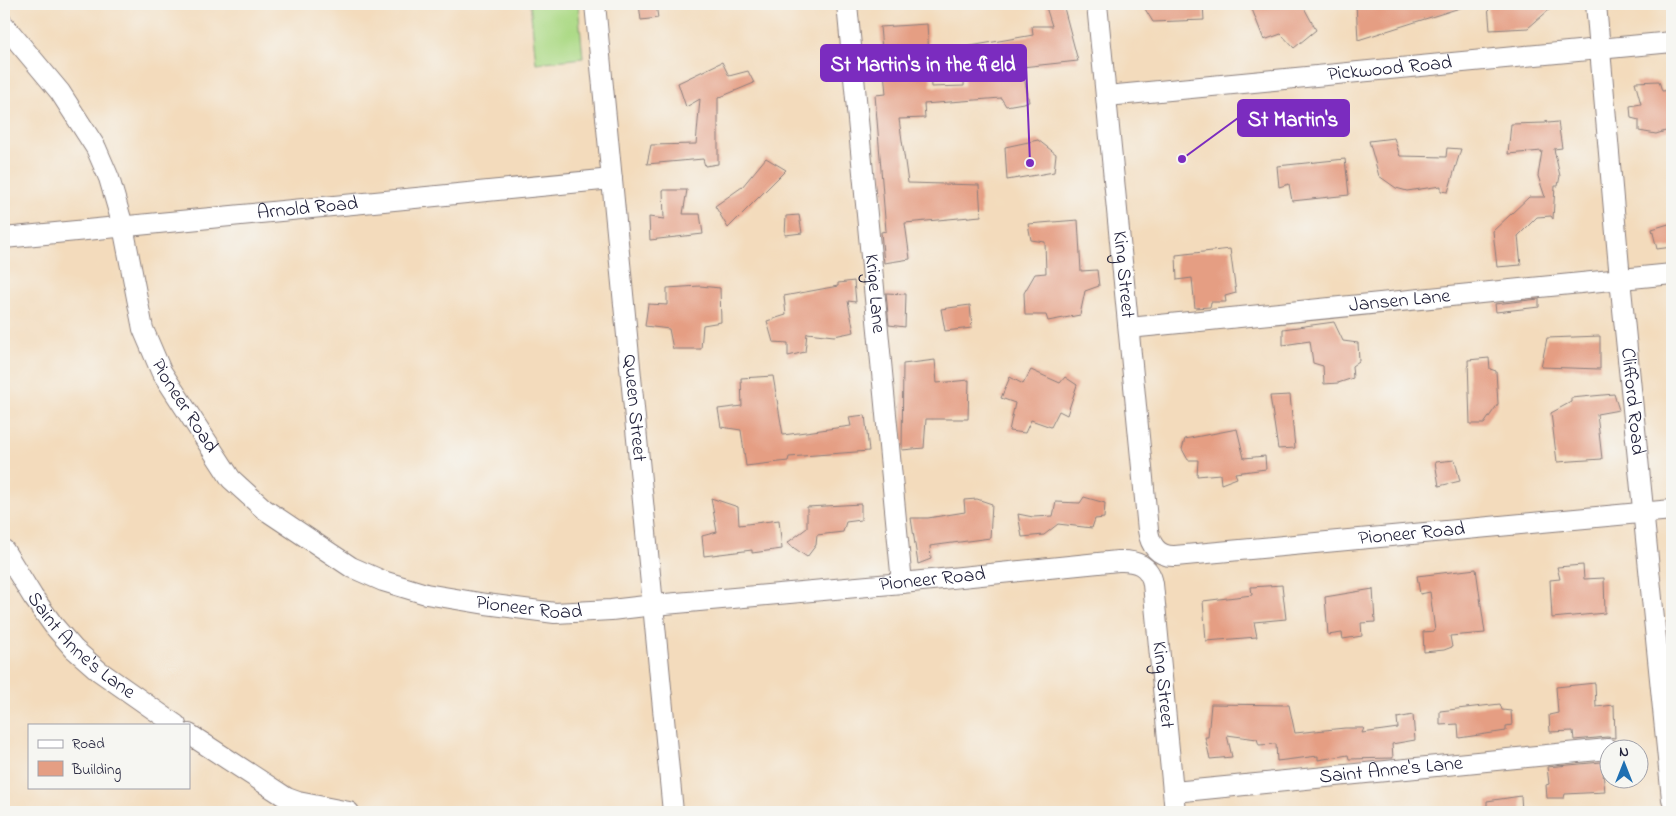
<svg xmlns="http://www.w3.org/2000/svg" width="1676" height="816" font-family="'Indie Flower',sans-serif">
<style>
.green{fill:#adda87;stroke:#687e61}
.building{fill:#e59e83}
.lines{fill:none;stroke-linecap:round;stroke-linejoin:round}
.minor-casing{stroke:#8a7e7c;stroke-width:22}
.minor{stroke:#fff;stroke-width:20}
.labels{text-anchor:middle;dominant-baseline:central;stroke-width:4;stroke-linejoin:round;paint-order:stroke}
.street-label{font-size:20px;fill:#22223b;stroke:#f6f6f2}
.leader{fill:none;stroke:#7b2cbf;stroke-width:2}
.callout-dot{fill:#7b2cbf;stroke:#f6f6f2;stroke-width:2}
.callout{fill:#7b2cbf;stroke:#7b2cbf;stroke-width:2}
.callout-label{font-size:21px;text-anchor:middle;font-weight:bold;fill:#fff}
</style>
<rect width="100%" height="100%" fill="#f6f6f2"/>
<filter id="ink" filterUnits="userSpaceOnUse"><feTurbulence type="fractalNoise" baseFrequency=".02" numOctaves="2"/><feDisplacementMap in="SourceGraphic" scale="10" xChannelSelector="R" yChannelSelector="G"/><feConvolveMatrix kernelMatrix="1 2 1 2 8 2 1 2 1" color-interpolation-filters="sRGB"/></filter>
<filter id="wash" filterUnits="userSpaceOnUse"><feTurbulence type="fractalNoise" baseFrequency=".0096" numOctaves="4" result="noise"/><feDisplacementMap in="SourceGraphic" scale="20" xChannelSelector="R" yChannelSelector="G"/><feGaussianBlur stdDeviation="1.12" result="paint"/><feColorMatrix in="noise" values="0 0 0 0 0 0 0 0 0 0 0 0 0 0 0 0 0 1.4 0 .05"/><feComposite in="paint" operator="in"/></filter>
<g filter="url(#wash)">
<rect width="100%" height="100%" fill="#f3dbbc"/>
<path class="green" d="M530,4h48l5,54 -47,5z"/>
<g id="blocks">
<path class="building" d="M639,4h17l2,14 -17,2z
M1045,4h18l15,57 -56,6 7,35 -23,4 -5,-8 -77,6 1,14 -26,1 9,64 71,2 2,31 -76,7 5,36 -26,4 -3,-31 5,-1 -11,-136 11,-1 -6,-67 47,-3 4,63 33,-1 1,-39 68,-12 -1,-9h20z
M1142,4h61l1,16 -51,2z
M1250,4h52l14,26 -22,18 -13,-14 -17,6z
M1356,4h106l1,3 -105,33z
M1488,4h68l-28,24 -38,2z
M722,62l7,14 19,-5 6,12 -36,15v66l-13,2 -2,-7 -56,5 4,-19 45,-1 4,-45 -14,8 -8,-24z
M1659,81l3,10 10,-1v39l-16,5 -17,-3v-11l-8,-2 -1,-12 11,-2 -6,-22z
M1546,120l2,3 10,-1 4,26 -8,1 6,27 -2,10h-3l-2,33 -2,-3 -14,1 -19,19 3,29 -24,2 -4,-36 36,-34h16l-7,-21 4,-25 -34,3 3,-30 35,-1z
M1394,138l6,18 46,1 1,-9 14,1 -13,43 -7,-1v-5l-34,5 -11,-3 -17,-12 -10,-35z
M1038,140l18,14 -2,18 -47,8 -2,-33z
M766,158l20,12 -58,58 -13,-22 27,-19z
M1345,159l4,36 -57,6 -3,-17 -10,3 -2,-21z
M663,190h24l-4,24h17l3,20 -53,6 -1,-23 15,2z
M799,215l3,18 -17,2 1,-19z
M1078,220l3,51 16,-1 2,16 -14,5 -5,24 -32,6 -2,-6h-21l-1,-22 11,-19 11,-1 -1,-31 -14,-2 -3,-16z
M1672,223v24l-15,2 -5,-20z
M1230,249l6,44 -11,3 1,6h-15l-1,5 -15,1 -3,-30 -15,2 -1,-25z
M854,281l2,21 -8,-1 6,31 -20,4 -27,-3 -2,19 -17,4v-13l-15,-1 -6,-21 19,-6 -2,-19 54,-10v-3z
M700,286l20,2 1,34 -18,3 -2,24h-28l-4,-20 -24,-3 3,-22 19,1v-17z
M886,293l20,1 -1,33 -16,-2z
M1539,299v8l-43,5 -1,-8z
M970,305l2,23 -27,3 -4,-22z
M1334,322l9,19 15,2 1,18 -7,5 1,12 -15,5 -14,1 -1,-18 -10,-3 -3,-22 -27,4v-16z
M1600,336v33l-59,-2 6,-29z
M1489,358l1,11 6,2 2,33 -14,20h-14l-2,-64z
M935,360l2,23 32,-3 -1,39h-42l-2,29 -22,2 1,-86z
M1031,370l29,13 5,-6 12,8 -10,30 -8,-4 -8,16 -20,-7 -6,13 -16,-2 6,-28 -14,-5 9,-21 13,7z
M773,376l10,59 68,-9 -2,-9 16,-2 4,36 -80,6 -1,4 -42,5 -5,-36 -20,-3 -3,-18 24,-3 -1,-28z
M1614,394l5,16 -22,4 5,45 -45,3 -6,-49 20,-11v-4z
M1290,395l5,53 -17,1 -8,-53z
M1237,429l7,29 21,-2 1,13 -31,4 2,5 -16,6 -1,-10 -23,2 1,-16h-10l-6,-11 3,-10z
M1455,460l5,21 -21,5 -4,-24z
M1084,497l21,6 -1,15 -9,1 -3,9 -34,-4 -14,11 -22,2 -4,-23 15,3 20,-1 3,-14 24,1z
M711,498l27,9 1,18 40,-5 3,29 -30,4v-3l-48,6 -2,-20 15,-4z
M977,499l15,5 -2,34 -60,8 1,13 -13,5 -7,-46h17l37,-6 -1,-12z
M861,504v16l-15,2 -3,10 -26,3 -1,10 -9,12 -20,-14 20,-15v-21z
M1583,565l1,14 20,-1 1,35 -53,5 -2,-38 10,-1 -3,-12z
M1476,569l9,64 -35,3 2,11 -8,3 -20,2 -1,-20 12,-1 -5,-39 -10,2 -3,-18z
M1282,585l4,34 -32,3 3,15 -51,4 -3,-40 49,-6 -1,-8z
M1373,589l2,33 -14,1 1,13 -19,3 -1,-6 -14,2 -3,-38z
M1595,683l1,24 18,-2 1,33 -8,-1 -33,3 -1,-9 -23,1 -1,-17 9,-2 -2,-26z
M1211,704l78,1 6,28 50,-5h19l-2,5 36,-5 -1,-10 16,-3 2,25 -23,4 1,14 -44,1 -1,-4 -30,5v-4l-41,5 -1,-17 -17,1 -2,-6 -30,-4 5,22 -22,2 -5,-22h3z
M1500,704l2,6 9,1 1,14 -6,1v5l-47,7 -1,-14 -18,1v-14z
M1602,762l3,30 -40,2 -1,4h-17l-1,-13 3,-1 -2,-17z
M1521,796l1,16h-35v-11z"/>
</g>
</g>
<g filter="url(#ink)">
<use href="#blocks" fill-opacity="0" stroke="#8a7e7c" stroke-width="1"/>
<g class="lines">
<g class="minor-casing">
<g id="minor">
<path id="s1" d="M595,4l78,808"/>
<path id="s2" d="M847,4l55,579"/>
<path id="s3" d="M1097,4l51,526c2,15 10,27 27,26l497,-46"/>
<path id="s4" d="M1596,4l24,275 52,520"/>
<path id="s5" d="M4,25l56,67 36,56 13,30 14,48 20,103 18,42 70,108 33,30 87,58 32,14 43,13 60,10 69,9 56,-3 43,-5 248,-22 216,-22c17,-1 32,4 35,23l22,228"/>
<path id="s6" d="M1107,96l565,-54"/>
<path id="s7" d="M4,238l608,-59"/>
<path id="s8" d="M1129,328l543,-54"/>
<path id="s9" d="M4,550l29,47 21,29 20,23 25,22 77,54"/>
<path d="M189,734l98,64 11,4 51,10"/>
<path id="s10" d="M1174,792l434,-43"/>
</g>
</g>
<use href="#minor" class="minor"/>
</g>
</g>
<g class="labels">
<g class="street-label">
<text stroke="none"><textPath href="#s6" startOffset="284">Pickwood Road</textPath></text>
<text stroke="none"><textPath href="#s7" startOffset="305">Arnold Road</textPath></text>
<text stroke="none"><textPath href="#s3" startOffset="272">King Street</textPath></text>
<text stroke="none"><textPath href="#s2" startOffset="291">Krige Lane</textPath></text>
<text stroke="none"><textPath href="#s8" startOffset="272">Jansen Lane</textPath></text>
<text stroke="none"><textPath href="#s4" startOffset="399">Clifford Road</textPath></text>
<text stroke="none"><textPath href="#s5" startOffset="429">Pioneer Road</textPath></text>
<text stroke="none"><textPath href="#s1" startOffset="406">Queen Street</textPath></text>
<text stroke="none"><textPath href="#s3" startOffset="808">Pioneer Road</textPath></text>
<text stroke="none"><textPath href="#s5" startOffset="1254">Pioneer Road</textPath></text>
<text stroke="none"><textPath href="#s5" startOffset="849">Pioneer Road</textPath></text>
<text stroke="none"><textPath href="#s9" startOffset="124">Saint Anne's Lane</textPath></text>
<text stroke="none"><textPath href="#s5" startOffset="1589">King Street</textPath></text>
<text stroke="none"><textPath href="#s10" startOffset="218">Saint Anne's Lane</textPath></text>
</g>
</g>
<path class="leader" d="M1030 163L1026 63M1182 159L1238 118"/>
<g class="callout-dot">
<circle cx="1030" cy="163" r="5"/>
<circle cx="1182" cy="159" r="5"/>
</g>
<g class="callout">
<rect x="821" y="45" width="205" height="36" rx="5"/>
<rect x="1238" y="100" width="111" height="36" rx="5"/>
</g>
<g class="callout-label">
<text x="923" y="71">St Martin's in the field</text>
<text x="1293" y="126">St Martin's</text>
</g>
<rect width="1676" height="816" fill="none" stroke="#f6f6f2" stroke-width="20"/>
<rect x="28" y="724" width="162" height="65" fill="#f6f6f2" stroke="#a1a1a9"/>
<rect x="38" y="740" width="25" height="8" fill="#ffffff" stroke="#a1a1a9"/>
<text x="72" y="748" font-size="15" fill="#22223b">Road</text>
<rect x="38" y="761" width="25" height="15" fill="#e59e83" stroke="#a1a1a9"/>
<text x="72" y="774" font-size="15" fill="#22223b">Building</text>
<g transform="translate(1624 764)"><circle r="24" fill="#f6f6f2" stroke="#a1a1a9"/>
<path d="M0-4L9 19L0 12L-9 19Z" fill="#1f6fb2"/>
<text y="-8" font-size="14" font-weight="bold" text-anchor="middle" fill="#22223b">N</text>
</g>
</svg>
